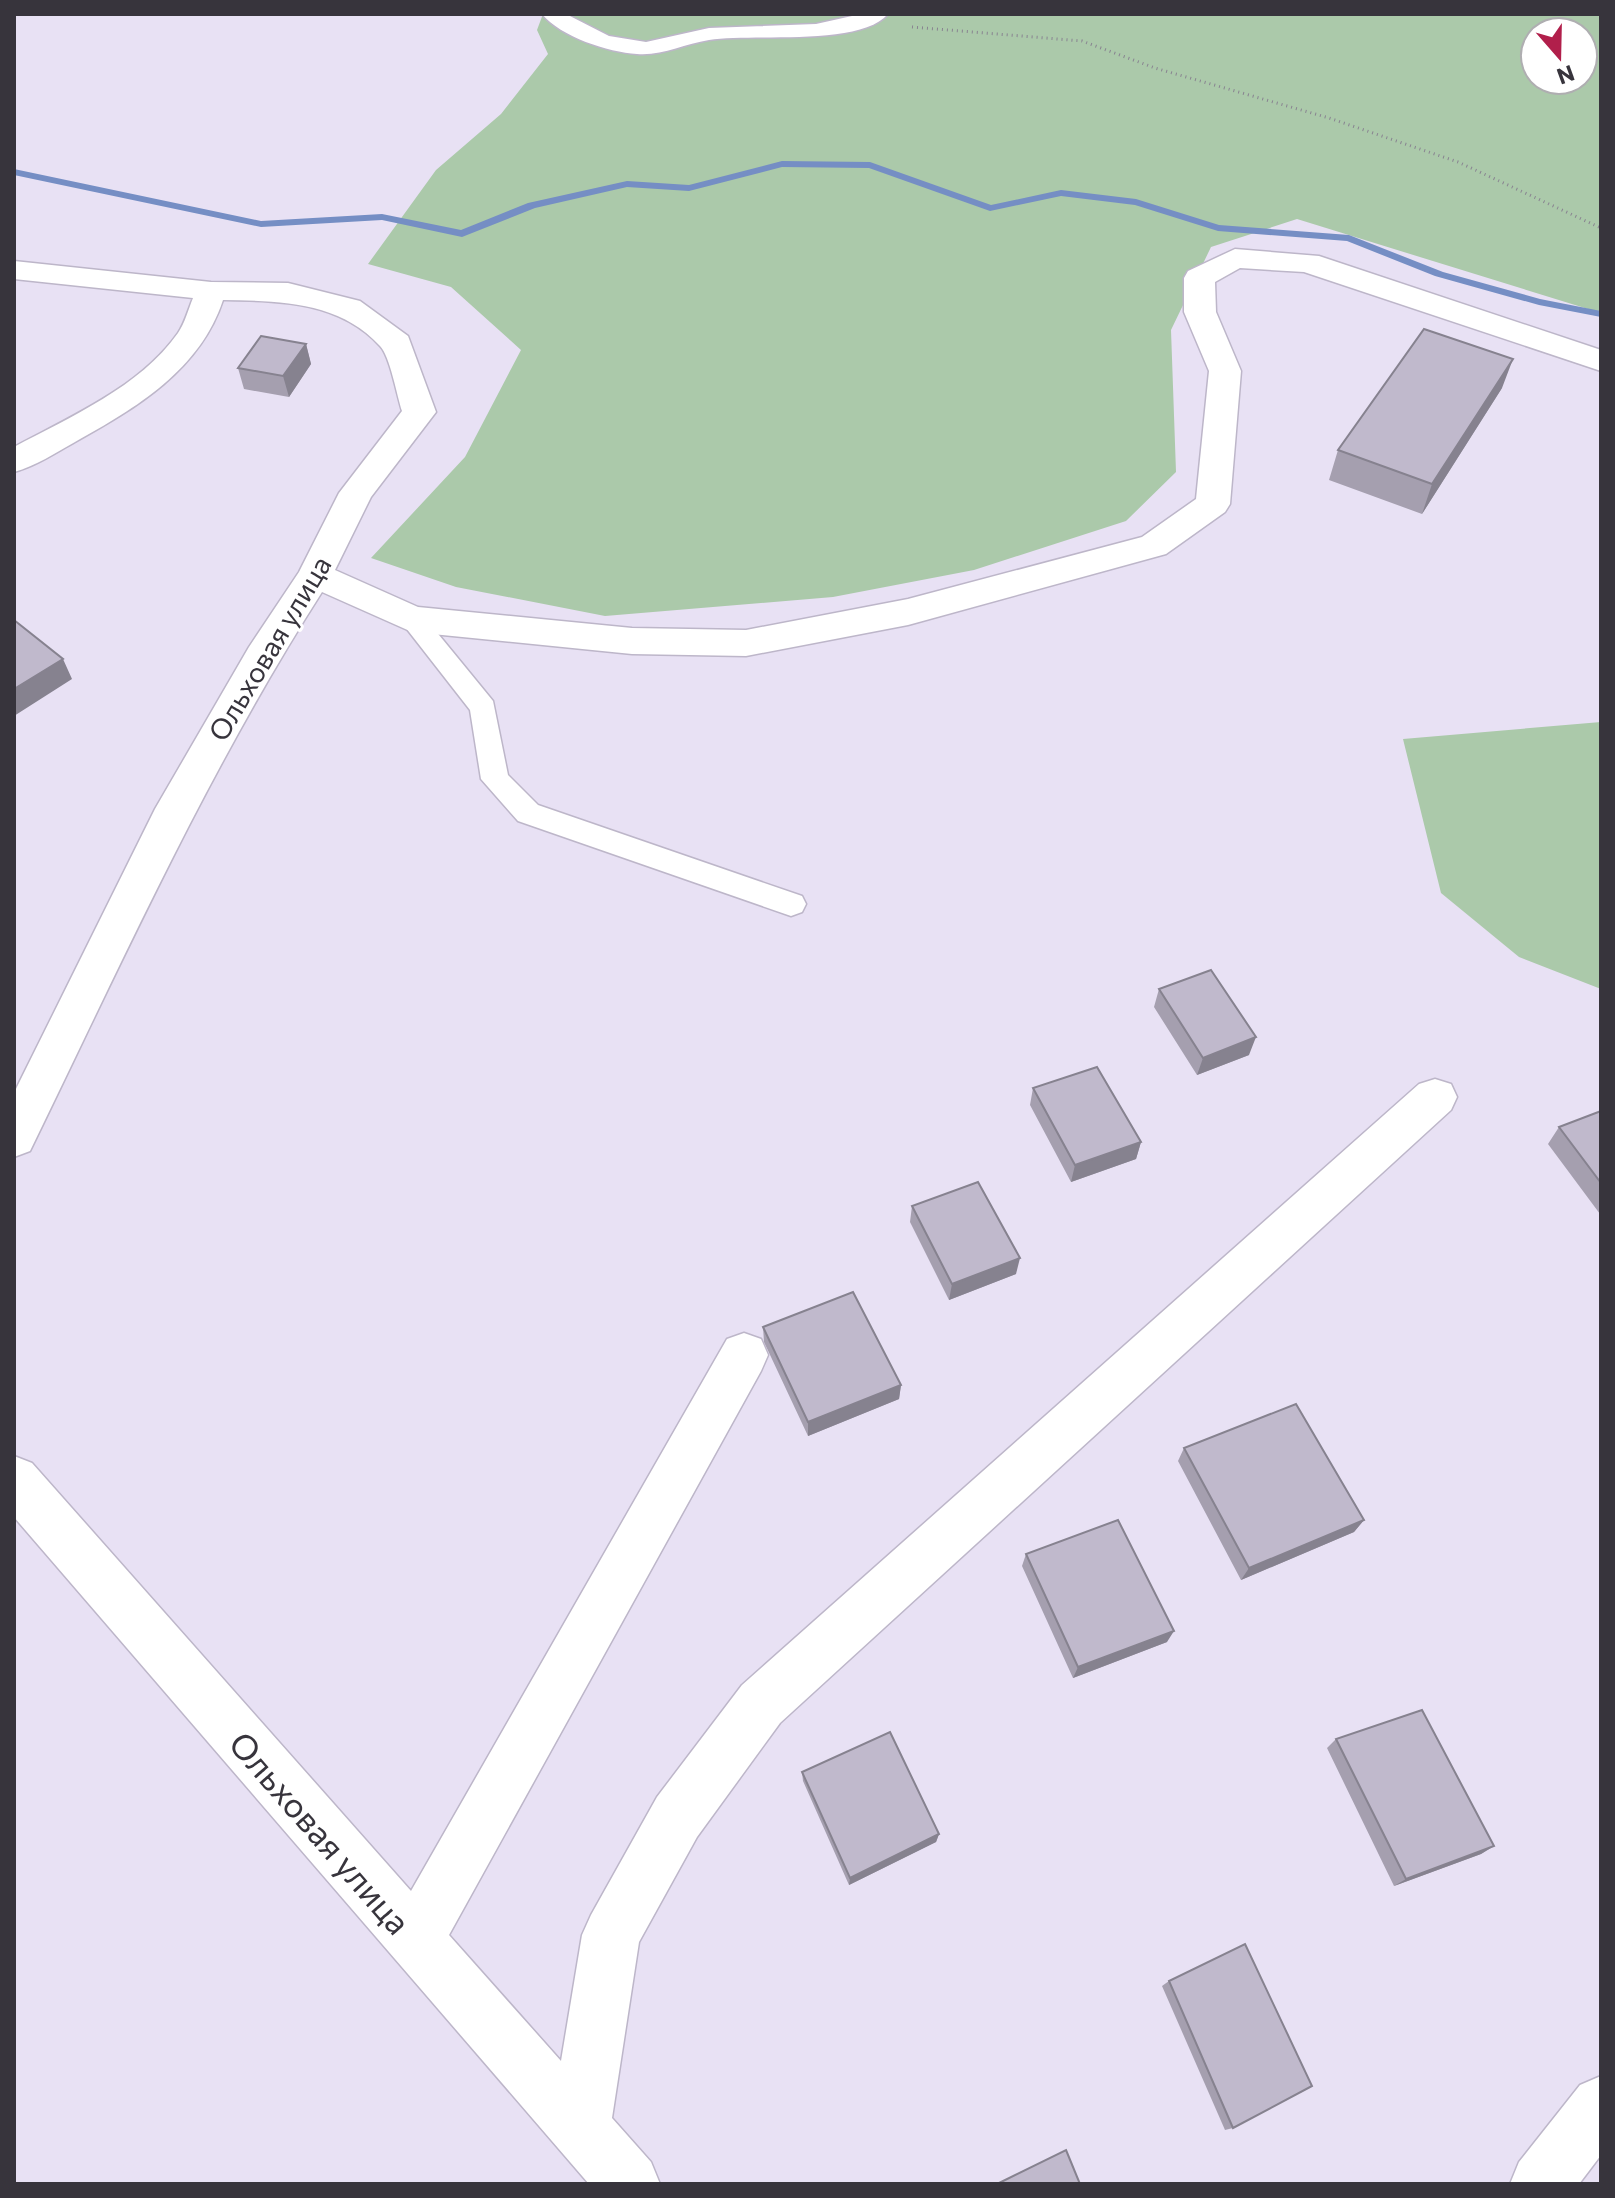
<svg xmlns="http://www.w3.org/2000/svg" width="1615" height="2198" font-family="Commissioner,sans-serif">
<style>
.green{fill:#abc9aa;fill-rule:evenodd}
.lines{fill:none;stroke-linecap:round;stroke-linejoin:round}
.stream{fill:#758ec4;fill-rule:evenodd}
.lane-casing{stroke:#bdb6c9;stroke-width:3}
.street-casing{stroke:#bdb6c9;stroke-width:3}
.path{stroke:#888390;stroke-width:3;stroke-dasharray:1 4;stroke-linecap:butt}
.lane{fill:#fff;fill-rule:evenodd}
.street{fill:#fff;fill-rule:evenodd}
.wall{fill:#a59faf}
.shaded-wall{fill:#86828f}
.building{fill:#c0b9cc;stroke:#86828f;stroke-width:2}
.labels{text-anchor:middle;dominant-baseline:central;stroke-width:6;stroke-linejoin:round;paint-order:stroke}
.street-label{font-size:28px;fill:#37343c;stroke:#fff}
.near-street-label{font-size:34px;fill:#37343c;stroke:#fff}
</style>
<rect width="100%" height="100%" fill="#e8e1f4"/>
<path class="green" d="M543,14h1058v299l-304,-94 -86,28 -40,83 5,142 -50,49 -152,49 -141,27 -228,19 -149,-29 -85,-29 94,-101 56,-107 -70,-63 -83,-23 68,-94 65,-56 47,-60 -11,-24zM1535,32h48v48h-48z
M1601,722v267l-82,-32 -78,-64 -38,-154z"/>
<g class="lines">
<path class="stream" d="M782,161l88,1 121,43 70,-15 75,9 83,26 130,10 94,37 97,27 61,12v6l-62,-12 -104,-29 -88,-35 -129,-10 -83,-26 -74,-9 -71,15 -121,-43 -87,-1 -93,24 -62,-4 -92,21 -73,29 -80,-17 -121,7 -247,-52v-6l247,52 121,-7 79,16 67,-27 99,-22 62,4z"/>
<g class="lane-casing">
<path id="lane" d="M542,14h24l43,22 37,6 63,-14 107,-4 45,-10h27c-28,33 -137,19 -179,26 -25,4 -47,16 -72,14 -29,-2 -76,-17 -95,-40z
M412,610l9,3 72,88 15,74 30,30 264,91 4,8 -4,8 -11,4 -273,-95 -37,-42 -11,-69 -71,-91 4,-6z"/>
</g>
<g class="street-casing">
<path id="street" d="M1235,249l84,7 282,94v21l-297,-99 -64,-4 -25,14 1,30 25,59 -11,133 -5,8 -59,42 -258,71 -162,31 -114,-2 -220,-22 -90,-40c-114,178 -200,370 -292,559l-16,6v-64l141,-284 94,-162 50,-75 40,-79 63,-82c-5,-15 -12,-55 -22,-65 -41,-45 -101,-45 -157,-46 -23,70 -87,108 -148,142 -20,11 -39,24 -61,30v-25c56,-30 126,-60 164,-114 7,-10 10,-23 15,-35l-179,-19v-18l197,21 77,1 72,18 48,35 28,76 -65,85 -36,73 83,37 214,21 114,2 162,-31 234,-62 54,-38 13,-128 -25,-59v-34l4,-7z
M1435,1079l16,5 6,13 -6,13 -671,613 -83,114 -58,105 -27,176 39,44 9,22h-71l-575,-667v-61l18,7 379,428 316,-552 17,-6 17,6 7,16 -7,16 -312,564 112,126 21,-126 9,-20 66,-118 85,-112 677,-601z
M1601,2076v79l-22,29h-69l9,-22 61,-77z"/>
</g>
<path class="path" d="M912,27l170,14 73,27 174,50 129,44 143,66"/>
<use href="#lane" class="lane"/>
<use href="#street" class="street"/>
</g>
<path class="wall" d="M306,344l5,20 -22,33 -45,-8 -6,-21z
M1502,388l-80,126 -93,-34 9,-30z
M1159,989l90,66 -52,20 -43,-68z
M1033,1088l108,54 -5,17 -65,23 -41,-77z
M1601,1111v103h-1l-52,-70 11,-17z
M912,1206l104,68 -67,26 -39,-78z
M763,1327l138,58 -2,14 -91,37 -44,-94z
M1184,1448l180,72 -10,12 -113,48 -63,-119z
M1026,1554l141,88 -94,36 -51,-112z
M1336,1739l158,107 -13,8 -87,32 -67,-138z
M802,1772l137,62 -3,8 -87,43 -46,-104z
M1169,1981l64,147 -8,2 -63,-144z"/>
<path class="shaded-wall" d="M306,344l5,20 -22,33 -6,-21z
M1513,359l-11,29 -80,126 10,-30z
M63,659l9,20 -58,37v-27z
M1256,1037l-7,18 -52,20 6,-17z
M1141,1142l-5,17 -65,23 4,-17z
M1020,1258l-4,16 -67,26 3,-16z
M901,1385l-2,14 -91,37v-14z
M1364,1520l-10,12 -113,48 8,-12z
M1174,1631l-7,11 -94,36 5,-11z
M939,1834l-3,8 -87,43 1,-7z
M1494,1846l-13,8 -87,32 12,-7z"/>
<path class="building" d="M1424,329l89,30 -81,125 -94,-34z
M261,336l45,8 -23,32 -45,-8z
M14,620l49,39 -49,30z
M1211,970l45,67 -53,21 -44,-69z
M1097,1067l44,75 -66,23 -42,-77z
M1601,1111v72l-42,-56z
M978,1182l42,76 -68,26 -40,-78z
M853,1292l48,93 -93,37 -45,-95z
M1296,1404l68,116 -115,48 -65,-120z
M1118,1520l56,111 -96,36 -52,-113z
M1422,1710l72,136 -88,33 -70,-140z
M890,1732l49,102 -89,44 -48,-106z
M1245,1944l67,142 -79,42 -64,-147z
M1066,2150l14,34h-83z"/>
<g class="labels">
<g class="street-label">
<text transform="translate(269 648) rotate(-59)">Ольховая улица</text>
</g>
<g class="near-street-label">
<text transform="translate(321 1832) rotate(49)">Ольховая улица</text>
</g>
</g>
<rect width="1615" height="2198" fill="none" stroke="#37343c" stroke-width="32"/>
<g transform="translate(1559 56) rotate(160)"><circle r="38" fill="#ffffff" stroke="#afaeb1" stroke-width="2"/>
<path d="M0-6L14 30L0 20L-14 30Z" fill="#b11f4b"/>
<text y="-12" font-size="22" font-weight="bold" text-anchor="middle" fill="#37343c">N</text>
</g>
</svg>
